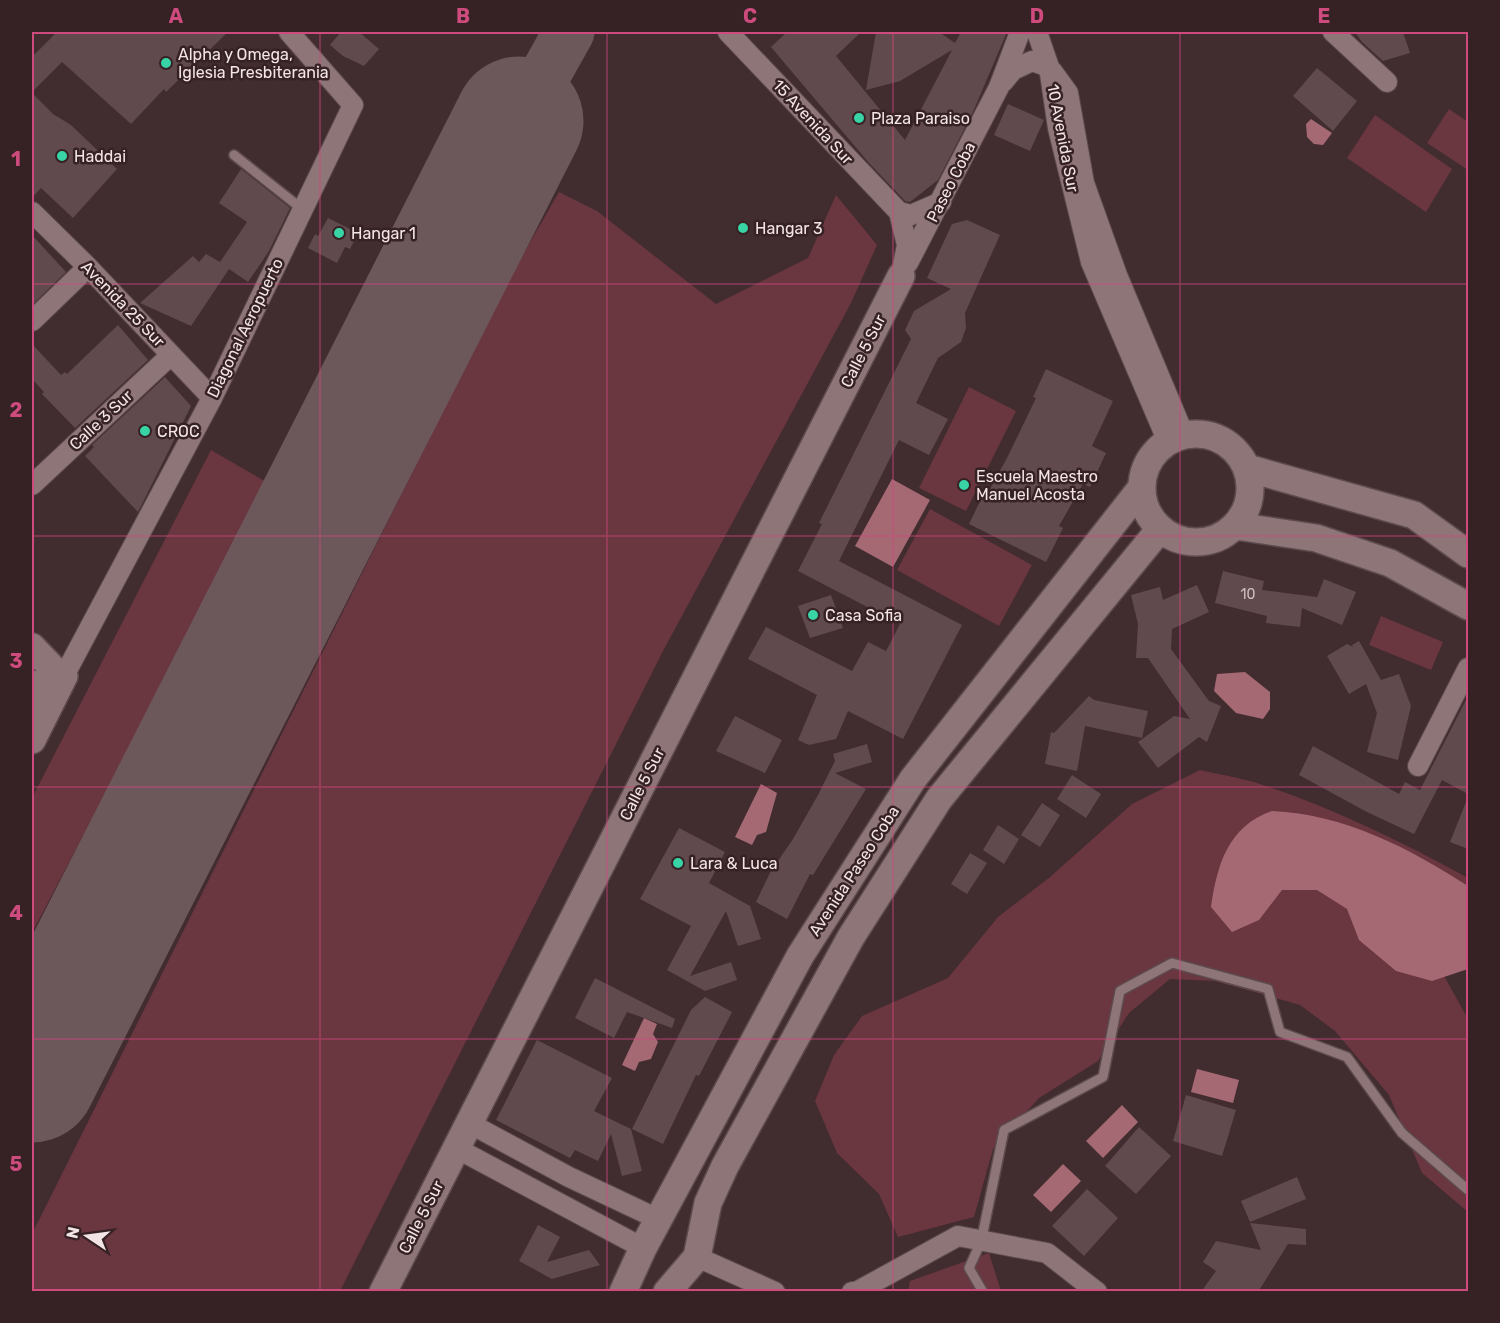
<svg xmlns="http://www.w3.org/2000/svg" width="1500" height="1323" font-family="Rubik,sans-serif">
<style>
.green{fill:#6a363f}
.water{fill:#a56973}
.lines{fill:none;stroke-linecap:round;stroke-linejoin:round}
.taxiway{stroke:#6c585a;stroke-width:51}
.runway{stroke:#6c585a;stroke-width:129}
.building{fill:#614a4d}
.lane-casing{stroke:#5c4a4d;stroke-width:12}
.street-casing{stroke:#5c4a4d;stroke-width:22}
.secondary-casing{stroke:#5c4a4d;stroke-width:30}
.lane{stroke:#8e7578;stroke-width:9}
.street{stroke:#8e7578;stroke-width:20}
.secondary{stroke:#8e7578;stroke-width:27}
.grid{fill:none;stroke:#ce4b7e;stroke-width:1.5;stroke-opacity:0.55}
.poi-dot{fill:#38d4a6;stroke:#362225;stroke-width:2}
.labels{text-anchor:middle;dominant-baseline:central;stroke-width:5;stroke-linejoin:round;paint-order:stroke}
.number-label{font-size:14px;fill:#cebec0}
.poi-label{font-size:16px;fill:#f3e5e6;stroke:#362225;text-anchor:start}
.street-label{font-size:16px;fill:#f3e5e6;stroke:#362225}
.neatline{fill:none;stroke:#ce4b7e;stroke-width:2}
.grid-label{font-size:20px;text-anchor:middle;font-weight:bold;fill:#ce4b7e}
</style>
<rect width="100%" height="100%" fill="#412c2f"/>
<path class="green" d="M1449,109l19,13v48l-41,-27z
M1375,115l77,54 -26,43 -79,-54z
M559,192l38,19 119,93 92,-46 28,-63 41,50 -26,58 -188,348 -323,640h-308v-57l478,-957z
M969,387l47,24 -50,100 -47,-23z
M211,450l57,33 -236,450v-135z
M930,509l102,56 -33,61 -102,-56z
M1381,616l62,26 -12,28 -62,-25z
M1200,770c21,5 43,8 63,15 72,24 139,57 205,93v78l-25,18 25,45v193l-46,-39 -33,-78 -54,-64 -35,-26 -85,-24 -45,-2 -41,34 -31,48 -59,37 -46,51 -19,68 -76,20 -19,-43 -42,-41 -22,-52 19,-46 28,-39 86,-38 50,-61 52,-40 82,-73z
M989,1253l12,38 -93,1 2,-11z"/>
<path class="water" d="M1311,119l21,14 -9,12 -9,-1 -7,-7 -1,-13z
M892,479l38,21 -37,67 -38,-21z
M1245,672l25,20v17l-7,10 -27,-6 -22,-22 3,-17z
M761,784l16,9 -11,39 -9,3 -5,10 -17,-8z
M1272,811c72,3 137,37 196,75v83l-36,12 -36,-10 -37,-31 -12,-31 -30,-19h-35l-23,30 -27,12 -21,-25c6,-42 17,-81 61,-96z
M644,1018l13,6 -4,10 5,8 -7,17 -12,3 -4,9 -13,-6z
M1197,1069l42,11 -6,23 -42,-11z
M1122,1105l16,17 -35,36 -17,-17z
M1063,1164l18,17 -30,31 -18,-17z"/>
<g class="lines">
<path class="taxiway" d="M519,121l50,-89"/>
<path class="runway" d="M32,1078l487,-957"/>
</g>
<path class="building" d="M57,32h171l-62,60 -2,-3 -33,35 -69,-62 -30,30v-35z
M341,32h18l20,17 -15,17 -21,-10 -13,-11z
M787,32h74l-25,24 69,84 47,-90 -52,31 -34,9 10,-58h63l16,11 6,-11h46l-34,80 -35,68 -28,22 -5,-1 -36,-38 -98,-116z
M1355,32h48l7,21 -27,8 -21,-19z
M1317,68l40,33 -24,30 -40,-35z
M32,93l21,21 18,11 46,44 -44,49 -32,-30 -9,10z
M1008,104l36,16 -14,31 -36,-16z
M241,169l49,39 -21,43 -21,31 -19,-13 -38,57 -51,-23 53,-47 6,6 7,-8 14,8 27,-40 -28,-19z
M328,218l30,15 -8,16 -5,-2 -8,16 -29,-15 7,-14 3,2z
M967,220l33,15 -35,78 1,15 -5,14 -23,16 -22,45 32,16 -19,36 -30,-15 -60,121 123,64 -59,114 -55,-28 -12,28 -27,6 -11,-5 19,-45 -69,-36 18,-32 86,44 16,-29 18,9 14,-27 -102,-53 24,-47 -3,-1 92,-184 -6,-9 9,-19 37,-22 -24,-11 25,-54z
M32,235l34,37 -34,33z
M118,325l30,35 -73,68 -33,-34 2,-2 -12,-13v-35l29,31 4,-3 2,2z
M1046,369l67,32 -21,45 14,7 -16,34 -7,-3 -24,42 4,2 -17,34 -77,-38 17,-35 3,2 18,-33 29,-60 -3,-1z
M165,377l26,29 -53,106 -53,-56 9,-9 -2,-2z
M1223,571l41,10 -2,9 55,7 7,-18 32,13 -14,33 -40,-17 -2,19 -34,-4 1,-7 -52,-13z
M1197,585l12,27 -37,17 -1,20 38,52 12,5 -14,36 -8,-5 -41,31 -20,-26 36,-26 16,3 -42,-61h-12l2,-34 -7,-29 29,-8 3,13z
M831,595l12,33 -33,10 -12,-32z
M1359,641l22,39 18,-6 12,32 -13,54 -31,-8 10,-39 -11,-29 -17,10 -22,-38 20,-12 6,3 -1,-2z
M1089,696l5,4 54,11 -6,27 -57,-12 -8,45 -32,-7 6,-32 3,1z
M1468,696v98l-26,-14 -28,54 -47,-22 -68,-37 14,-29 86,48 6,-12 15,8z
M735,716l47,24 -17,33 -49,-22z
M867,744l5,18 -37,11 31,16 -53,86 -3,-1 -23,45 -31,-17 20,-42 2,1 15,-22 25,-44 17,-34 -2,-7z
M1072,775l29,19 -15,24 -29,-19z
M1468,797v52l-18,-7z
M1042,803l18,12 -20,32 -19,-12z
M998,825l21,14 -15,25 -21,-14z
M679,828l46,24 -16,31 41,23 11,33 -23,7 -12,-35 -36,65 41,-14 6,18 -32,11 -38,-21 24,-44 -51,-27z
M970,853l17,10 -20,31 -16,-10z
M595,978l80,41 -3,9 -45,-16 -13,26 -39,-20z
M705,997l27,15 -33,64 -3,-1 -33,69 -31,-15 59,-119z
M537,1040l75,38 -18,33 37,18 11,42 -20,5 -11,-42 -13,27 -23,-11 -5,8 -74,-38z
M1186,1095l50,15 -14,46 -49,-15z
M1139,1127l32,29 -35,38 -31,-28z
M1297,1177l9,22 -56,23 -9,-21z
M1087,1189l31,29 -34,38 -32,-30z
M1250,1223l56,6v16l-18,-1 -30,48h-57l15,-21 -13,-9 13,-21 45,9z
M538,1225l22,12 -13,25 42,-12 11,15 -48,14 -33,-18z"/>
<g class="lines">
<g class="lane-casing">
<path id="lane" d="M234,155l68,54
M983,1292l-14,-24 12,-26 23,-112 99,-53 17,-86 52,-28 96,26 12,43 67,25 55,76 66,57"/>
</g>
<g class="street-casing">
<path id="street" d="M728,32l171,180 8,33 -6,31
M1037,32l12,35 9,61 33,134 77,180
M1333,32l54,50
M1052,71l16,22 16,90 33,92 67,160
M1003,82l10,-12 19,-9 17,6
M32,212l56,55 124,131
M899,212l12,3 30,-13
M908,263l91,-176 21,-55
M32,321l56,-54
M32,485l139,-130
M64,676l148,-278 141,-293 -64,-73
M1418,766l50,-98
M469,1123l100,54 89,42
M456,1148l187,100
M697,1257l78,35
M852,1292l6,-1 100,-55 89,17 50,39"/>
</g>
<g class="secondary-casing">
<path id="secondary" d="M1142 488a54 54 0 1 1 108 0a54 54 0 1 1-108 0Z
M1247,468l167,47 54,39
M1236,526l80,12 74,25 78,43
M32,647l25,26 7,3 -32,64
M32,684l18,20
M383,1292l518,-1016
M623,1292l20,-44 157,-292 113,-177 229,-292
M667,1292l30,-35 11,-54 17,-37 126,-229 88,-138 221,-270"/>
</g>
<use href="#lane" class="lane"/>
<use href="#street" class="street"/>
<use href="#secondary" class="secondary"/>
</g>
<path class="grid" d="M320,32v1260M607,32v1260M893,32v1260M1180,32v1260M32,284h1436M32,536h1436M32,787h1436M32,1039h1436"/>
<g class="poi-dot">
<circle cx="166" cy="63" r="6"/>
<circle cx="859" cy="118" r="6"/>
<circle cx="62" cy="156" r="6"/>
<circle cx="743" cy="228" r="6"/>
<circle cx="339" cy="233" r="6"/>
<circle cx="145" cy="431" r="6"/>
<circle cx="964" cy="485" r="6"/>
<circle cx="813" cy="615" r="6"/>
<circle cx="678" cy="863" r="6"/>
</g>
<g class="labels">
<g class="number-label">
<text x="1248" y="594">10</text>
</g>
<g class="poi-label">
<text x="178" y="54">Alpha y Omega,<tspan x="178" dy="18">Iglesia Presbiterania</tspan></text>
<text x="871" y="118">Plaza Paraiso</text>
<text x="74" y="156">Haddai</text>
<text x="755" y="228">Hangar 3</text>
<text x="351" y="233">Hangar 1</text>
<text x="157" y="431">CROC</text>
<text x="976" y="476">Escuela Maestro<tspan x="976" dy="18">Manuel Acosta</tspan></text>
<text x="825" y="615">Casa Sofia</text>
<text x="690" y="863">Lara &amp; Luca</text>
</g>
<g class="street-label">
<text transform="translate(813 122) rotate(47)">15 Avenida Sur</text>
<text transform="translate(1063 138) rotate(79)">10 Avenida Sur</text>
<text transform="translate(951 182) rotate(-63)">Paseo Coba</text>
<text transform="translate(123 304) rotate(46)">Avenida 25 Sur</text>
<text transform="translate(245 328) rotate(-64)">Diagonal Aeropuerto</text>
<text transform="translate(863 351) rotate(-63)">Calle 5 Sur</text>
<text transform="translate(101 420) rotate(-43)">Calle 3 Sur</text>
<text transform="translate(642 784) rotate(-63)">Calle 5 Sur</text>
<text transform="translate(854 871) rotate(-57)">Avenida Paseo Coba</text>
<text transform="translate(421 1217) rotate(-63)">Calle 5 Sur</text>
</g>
</g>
<rect width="1500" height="1323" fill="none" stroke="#362225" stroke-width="66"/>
<g transform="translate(87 1236) rotate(283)" stroke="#362225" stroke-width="4.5" paint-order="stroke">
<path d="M0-4.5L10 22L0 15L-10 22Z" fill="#f3e5e6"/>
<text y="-9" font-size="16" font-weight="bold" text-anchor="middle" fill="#f3e5e6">N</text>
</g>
<rect x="33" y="33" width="1434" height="1257" class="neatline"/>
<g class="grid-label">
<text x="176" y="23">A</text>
<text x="463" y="23">B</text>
<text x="750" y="23">C</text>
<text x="1037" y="23">D</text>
<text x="1324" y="23">E</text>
<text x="16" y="166">1</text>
<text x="16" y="417">2</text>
<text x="16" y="668">3</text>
<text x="16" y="920">4</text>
<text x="16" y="1171">5</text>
</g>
</svg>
